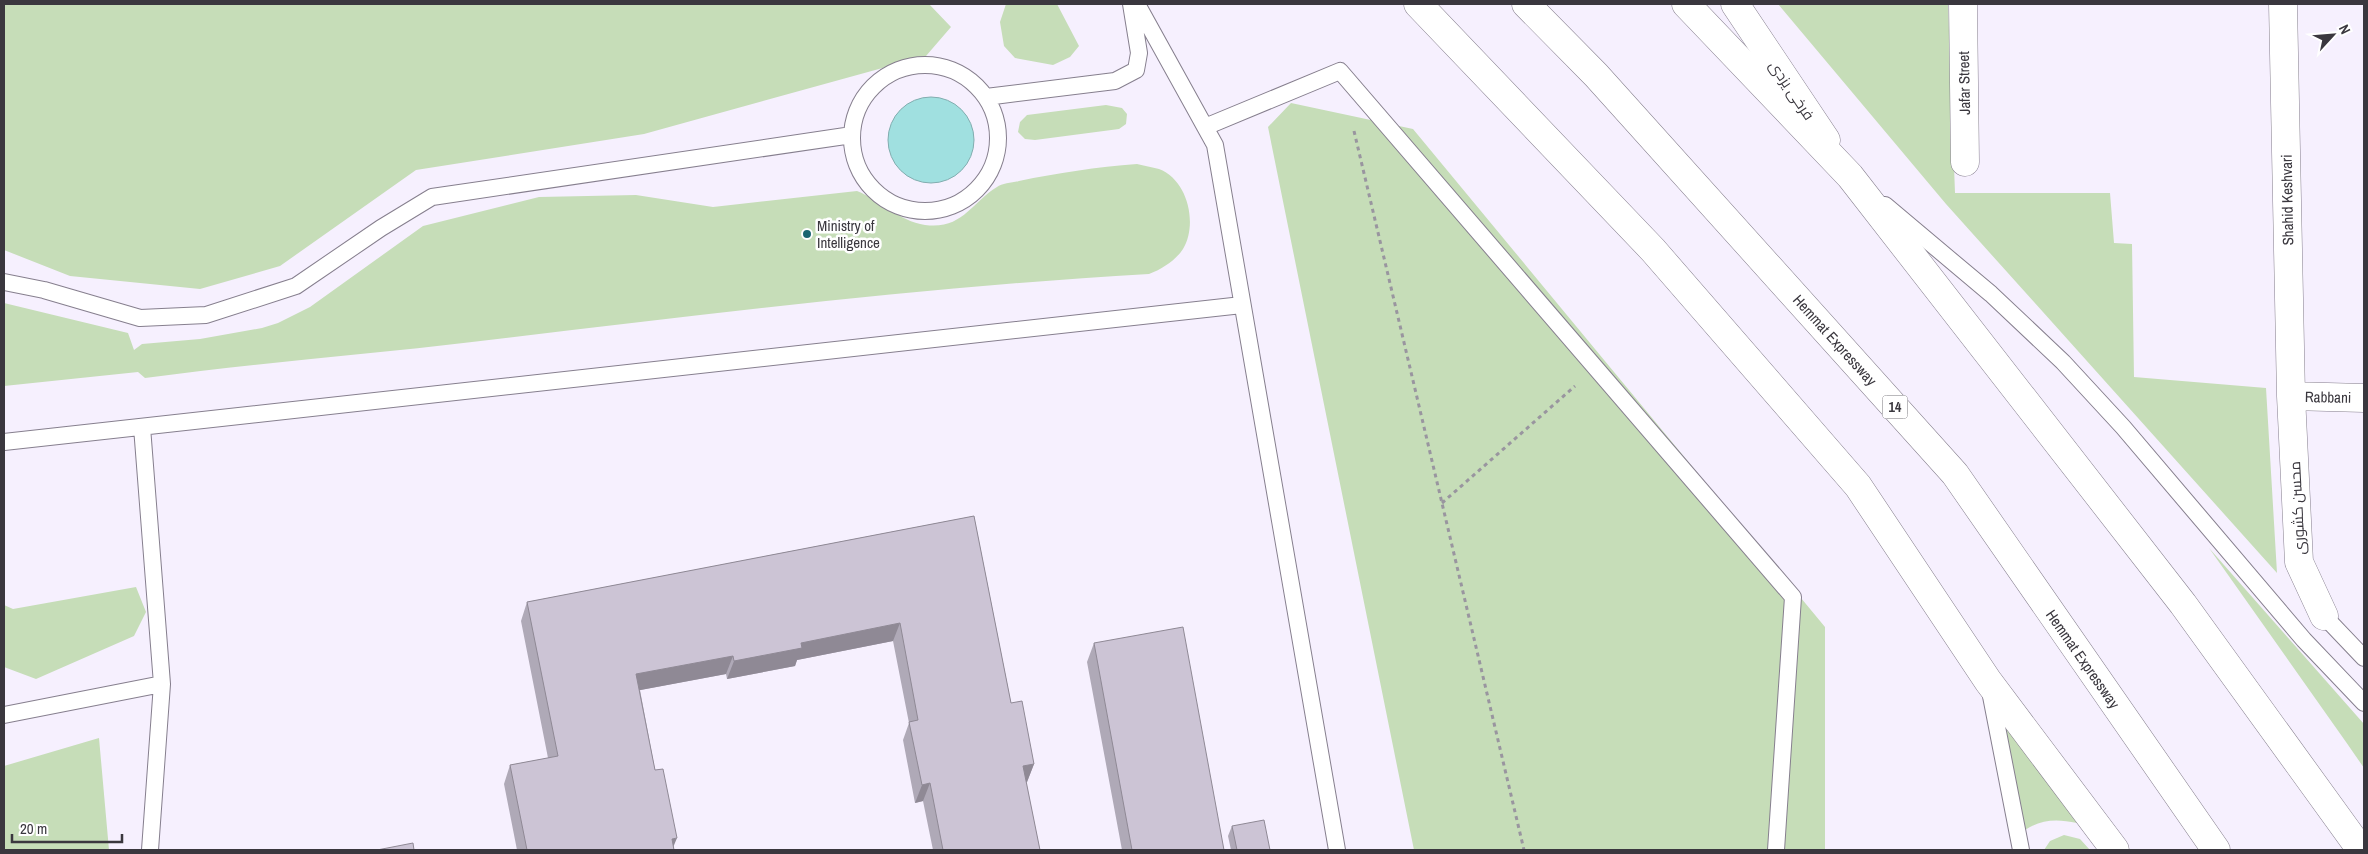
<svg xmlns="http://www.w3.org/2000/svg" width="2368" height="854" font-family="'Archivo Narrow',Cairo,sans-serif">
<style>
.green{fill:#c6ddb8}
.water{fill:#a0e0e0;stroke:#81adaf}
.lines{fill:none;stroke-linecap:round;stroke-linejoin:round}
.service-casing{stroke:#867f8e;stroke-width:18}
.minor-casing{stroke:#867f8e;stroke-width:29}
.secondary-casing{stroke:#867f8e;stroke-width:29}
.trunk-casing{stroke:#867f8e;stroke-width:29}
.path{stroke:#99959f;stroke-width:3;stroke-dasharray:4 4;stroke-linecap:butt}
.service{stroke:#fff;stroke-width:16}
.minor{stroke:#fff;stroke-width:28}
.secondary{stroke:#fff;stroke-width:28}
.trunk{stroke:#fff;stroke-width:28}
.wall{fill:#afa9b7}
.shaded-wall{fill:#8f8995}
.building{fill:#ccc4d5;stroke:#8f8995}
.poi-dot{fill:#196570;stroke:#fff;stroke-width:2}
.labels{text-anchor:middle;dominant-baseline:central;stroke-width:5;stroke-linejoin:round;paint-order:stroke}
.shield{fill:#fff;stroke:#757378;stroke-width:1}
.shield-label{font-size:14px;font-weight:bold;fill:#3a373e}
.street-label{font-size:15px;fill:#3a373e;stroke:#fff}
.poi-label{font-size:15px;fill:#3a373e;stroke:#fff;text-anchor:start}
</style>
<rect width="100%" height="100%" fill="#f6f0fe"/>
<path class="green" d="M4,4h925l22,23 -25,29 -282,78 -228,36 -136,96 -80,23 -130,-13 -66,-26z
M1006,4h51l22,42 -9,11 -17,8 -38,-7 -11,-12 -4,-24z
M1778,4h170l7,189h155l4,50 18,1 2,133 132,11 11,185 -331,-369z
M1291,103l122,26 412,498v223h-411l-146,-723z
M1106,105l16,3 5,6 -1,10 -7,5 -84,11 -10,-1 -7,-7 2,-10 7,-7z
M1137,164c7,2 15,3 22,5 29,11 39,55 24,80 -8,12 -21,20 -34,25 -226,13 -451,41 -677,68 -109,13 -218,21 -327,36l-7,-6 -134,14v-83l124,30 6,17 8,-6 58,-5 62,-11 16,-5 32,-16 113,-81 116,-29 97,-2 77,12 144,-16c23,9 42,30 68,34 37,5 46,-22 72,-38 5,-4 15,-4 22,-6 38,-8 78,-14 118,-17z
M2209,548l155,176v44l-18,-26z
M136,587l10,25 -12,24 -98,43 -32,-12v-62l9,4z
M2003,720l74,103c-20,-4 -35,-4 -52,7z
M99,738l10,112h-105v-84z
M2064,835l16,4 10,11h-46l6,-9z"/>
<path class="water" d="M888 140a43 43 0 1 1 86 0a43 43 0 1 1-86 0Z"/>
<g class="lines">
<g class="service-casing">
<path id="service" d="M1137,4l78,141 122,705
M852 138a73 73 0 1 1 146 0a73 73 0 1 1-146 0Z
M986,97l129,-16 21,-11 3,-17 -8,-49
M1205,127l135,-56 453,526 -17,253
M1885,205l106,89 72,68 60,65 181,213 60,63
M4,282l40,8 96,28 66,-3 90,-29 85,-58 51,-31 420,-62
M142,427l20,257 -12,166
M4,442l1238,-137
M2324,616l40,42
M1990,691l31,159
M4,715l158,-31"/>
</g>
<g class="minor-casing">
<path id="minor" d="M1963,4l2,158
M2283,4l8,392 8,166 25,54
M2291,396l73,2"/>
</g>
<g class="secondary-casing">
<path id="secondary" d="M1418,4l235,246 205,236 130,195 127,169
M1735,4l91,136"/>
</g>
<g class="trunk-casing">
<path id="trunk" d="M1526,4l70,71 359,399 261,376
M1686,4l164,172 333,428 178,246"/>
</g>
<path class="path" d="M1354,131l170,719
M1442,503l133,-117"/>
<use href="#service" class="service"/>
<use href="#minor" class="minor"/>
<use href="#secondary" class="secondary"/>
<use href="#trunk" class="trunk"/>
</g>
<path class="wall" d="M974,516l37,187 23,61 -7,18 -1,1 14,67h-107l-10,-49 -8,2 -12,-63 6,-17 -16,-82 -96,19 -2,6 -68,13 -1,-5 -86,16 15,80 19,80h-157l-13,-66 6,-19 38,-7 -27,-137 6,-19z
M1094,643l130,207h-102l-35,-188z
M1232,826l38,24h-39l-3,-14z"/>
<path class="shaded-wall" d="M900,623l-7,18 -96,19 -2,6 -68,13 7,-18 67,-18z
M733,656l-7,18 -96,18 6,-18z
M1034,764l-7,18 -11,2 7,-18z
M930,783l-7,18 -8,2 7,-18z
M677,838l-5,12v-11z"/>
<path class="building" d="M974,516l37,187 11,-2 12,63 -11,2 17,84h-97l-13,-67 -8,2 -13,-63 9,-2 -18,-97 -99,20 1,5 -68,13 -1,-5 -97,18 19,96 8,-1 14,69 -5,1 2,11h-147l-17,-85 48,-9 -31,-154z
M1183,627l41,223h-92l-38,-207z
M1264,820l6,30h-33l-5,-24z
M413,843l1,7h-37z"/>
<circle class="poi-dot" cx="807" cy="234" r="5"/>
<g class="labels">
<rect class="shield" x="1882.5" y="395.5" width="25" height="23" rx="4"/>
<g class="shield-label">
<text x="1895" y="407">14</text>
</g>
<g class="street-label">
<text transform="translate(1964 83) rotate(-91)">Jafar Street</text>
<text transform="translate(1792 90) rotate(56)">فرخی یزدی</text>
<text transform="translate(2287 200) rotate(-91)">Shahid Keshvari</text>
<text transform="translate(1835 340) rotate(48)">Hemmat Expressway</text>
<text transform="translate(2328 397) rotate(1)">Rabbani</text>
<text transform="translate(2297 508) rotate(-93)">محسن کشوری</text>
<text transform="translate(2083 659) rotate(55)">Hemmat Expressway</text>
</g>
<g class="poi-label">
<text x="817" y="225">Ministry of<tspan x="817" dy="17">Intelligence</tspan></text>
</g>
</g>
<rect width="2368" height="854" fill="none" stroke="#3a373e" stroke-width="10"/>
<g transform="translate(2333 35) rotate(64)" stroke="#ffffff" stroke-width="4" paint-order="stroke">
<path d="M0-4L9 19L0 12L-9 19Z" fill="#3a373e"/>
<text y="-8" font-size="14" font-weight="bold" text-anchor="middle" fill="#3a373e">N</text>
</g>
<path d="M12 834v8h110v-8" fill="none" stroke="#3a373e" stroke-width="2.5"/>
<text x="20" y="834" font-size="15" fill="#3a373e" stroke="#ffffff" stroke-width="4" paint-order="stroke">20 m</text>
</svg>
